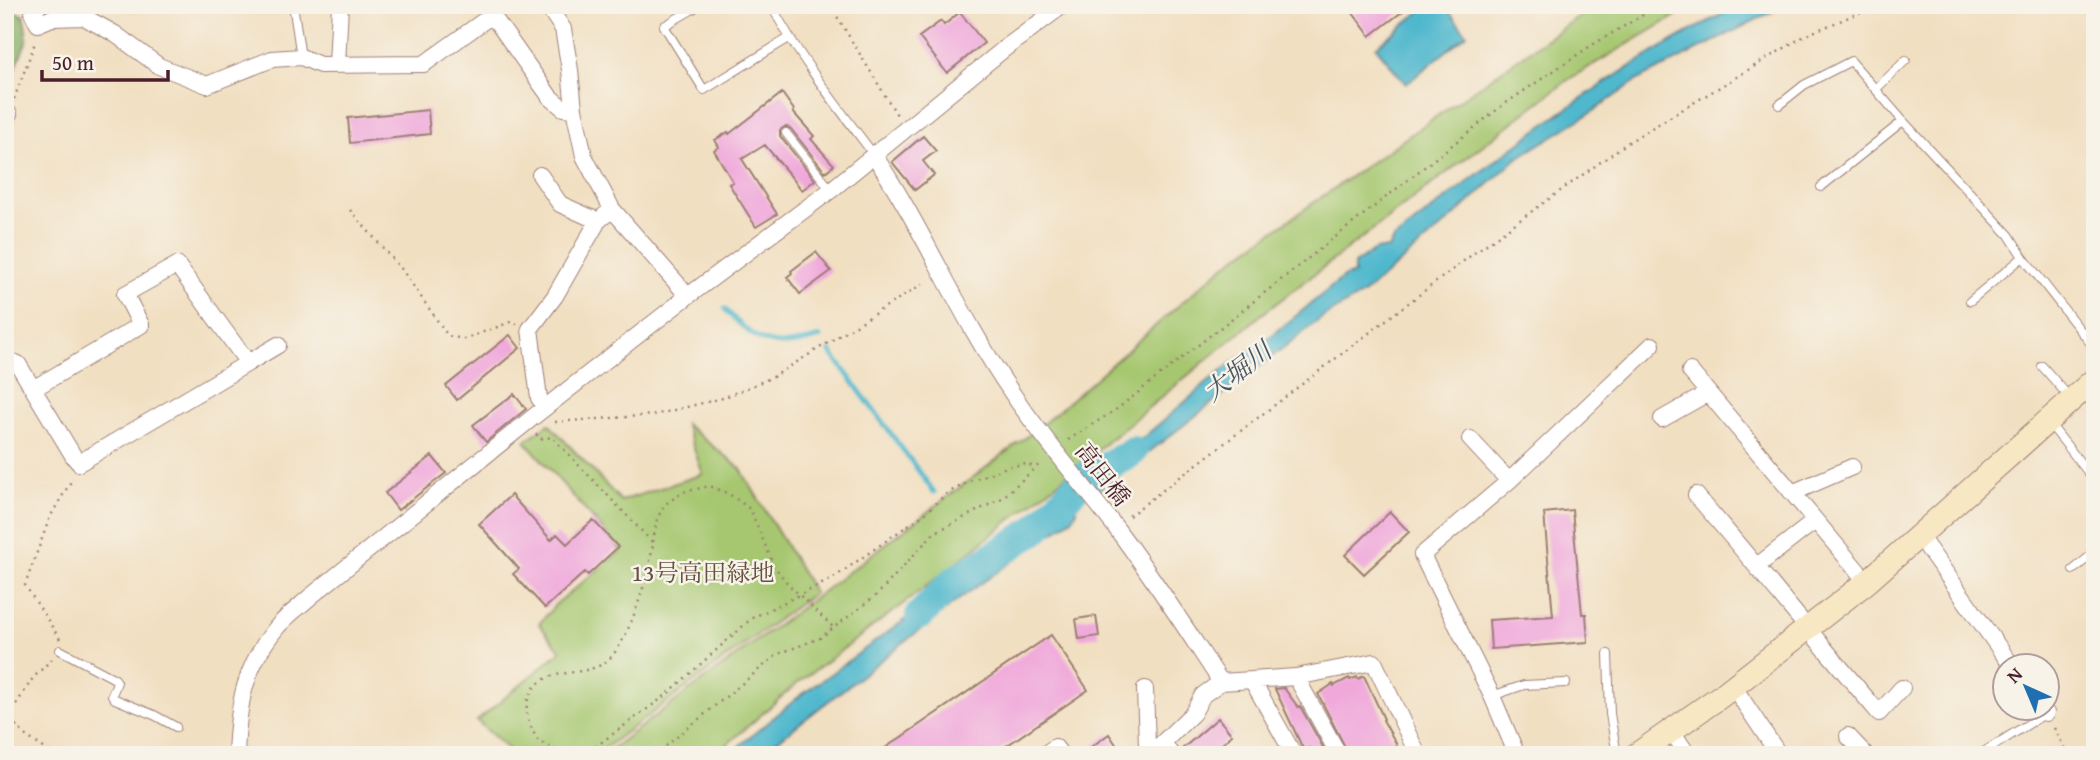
<svg xmlns="http://www.w3.org/2000/svg" width="2100" height="760" font-family="'Gentium Book Plus','Noto Serif JP',serif">
<style>
.green{fill:#a6c770;stroke:#78734e;stroke-width:2}
.forest{fill:#84ac62;stroke:#676646;stroke-width:2}
.water{fill:#4fb8cd;stroke:#4c6c7c;stroke-width:2}
.lines{fill:none;stroke-linecap:round;stroke-linejoin:round}
.stream{stroke:#4fb8cd;stroke-width:5}
.river{stroke:#4fb8cd;stroke-width:30}
.building{fill:#f0a8db}
.lane-casing{stroke:#9e7f76;stroke-width:10}
.street-casing{stroke:#9e7f76;stroke-width:18}
.secondary-casing{stroke:#9e7f76;stroke-width:25}
.path{stroke:#9e7f76;stroke-width:2.5;stroke-dasharray:2 5;stroke-linecap:butt}
.lane{stroke:#fff;stroke-width:8}
.street{stroke:#fff;stroke-width:16}
.secondary{stroke:#f8e7c3;stroke-width:23}
.labels{text-anchor:middle;dominant-baseline:central;stroke-width:5;stroke-linejoin:round;paint-order:stroke}
.street-label{font-size:24px;fill:#4a1f2b;stroke:#f7f3e8}
.park-label{font-size:24px;fill:#665140;stroke:#f7f3e8}
.water-label{font-size:26px;font-style:italic;fill:#4c5564;stroke:#f7f3e8}
</style>
<rect width="100%" height="100%" fill="#f7f3e8"/>
<filter id="ink" filterUnits="userSpaceOnUse"><feTurbulence type="fractalNoise" baseFrequency=".0143" numOctaves="2"/><feDisplacementMap in="SourceGraphic" scale="14" xChannelSelector="R" yChannelSelector="G"/><feConvolveMatrix kernelMatrix="1 2 1 2 8 2 1 2 1" color-interpolation-filters="sRGB"/></filter>
<filter id="wash" filterUnits="userSpaceOnUse"><feTurbulence type="fractalNoise" baseFrequency=".00686" numOctaves="4" result="noise"/><feDisplacementMap in="SourceGraphic" scale="28" xChannelSelector="R" yChannelSelector="G"/><feGaussianBlur stdDeviation="1.57" result="paint"/><feColorMatrix in="noise" values="0 0 0 0 0 0 0 0 0 0 0 0 0 0 0 0 0 1.4 0 .05"/><feComposite in="paint" operator="in"/></filter>
<g filter="url(#wash)">
<rect width="100%" height="100%" fill="#f1dfc1"/>
<path class="green" d="M1595,5h99l-125,74 -308,236 -205,169 -128,101 -134,101 -79,69h-112l214,-159 225,-171 183,-160z
M549,424l72,77 82,-27 -18,-50 55,44 74,125 -219,162h-80l-38,-34 84,-70 -22,-27 17,-20 65,-53 -96,-110z"/>
<path class="forest" d="M5,7l19,9 3,24 -22,53z"/>
<path class="water" d="M1428,5h16l23,29 -61,50 -30,-37z
M1741,5h44l-149,76 -41,29 -79,49 -75,69 -78,66 -40,23 -223,173 -15,-12 33,-19 108,-92 49,-34 70,-57 9,-2v-10l21,-14 14,-2 3,-7c110,-87 222,-175 349,-236z
M1069,497l8,14 -5,8 -106,75 -207,161h-31l68,-56 220,-160z"/>
<g class="lines">
<path class="stream" d="M725,309c33,35 47,43 95,28
M830,351l104,141"/>
<path class="river" d="M920,615l34,-34 81,-51 51,-54 40,-20 7,-5"/>
</g>
<g id="blocks">
<path class="building" d="M1347,5h64l-41,31z
M960,12l24,31 -37,30 -28,-36 22,-16 3,4z
M782,93l12,17 -1,2 21,24 -3,3 23,26 -9,7 -34,-43 -5,-3 -6,4v6l35,44 -13,10 -37,-45 -23,14 35,55 -21,13 -27,-43 4,-2 -19,-32 5,-3 -4,-7 13,-8 1,2z
M428,110l2,24 -80,9 -2,-25z
M923,136l13,15 -13,10 11,14 -19,15 -23,-28z
M816,252l15,19 -31,23 -13,-17 5,-4 -1,-2z
M510,335l10,13 -63,52 -11,-14z
M514,394l12,15 -40,33 -13,-17z
M432,456l14,17 -48,37 -13,-17z
M511,495l40,45 6,-6 10,10 26,-24 25,27 -30,28 -3,-3 -40,36 -32,-34 6,-5 -40,-45z
M1572,510l10,104h4l2,28 -97,7 -2,-29 64,-4 -9,-103z
M1390,512l19,20 -45,42 -19,-19z
M1096,616l3,20 -20,3 -3,-20z
M1051,635l37,55 -95,65h-118z
M1364,676l20,43 -1,1 14,25 -9,5 3,5h-42l-31,-61 15,-10 1,2 15,-8 1,2 7,-3 1,2z
M1284,688l14,19 2,-1 23,41 -11,7 -3,-6 -5,3 -29,-62z
M1218,718l14,17 -22,20h-28l-1,-5z
M1109,734l10,15 -8,6h-31z"/>
</g>
</g>
<g filter="url(#ink)">
<use href="#blocks" fill-opacity="0" stroke="#9e7f76" stroke-width="2"/>
<g class="lines">
<g class="lane-casing">
<path id="lane" d="M700,5l-36,21 40,64 85,-52
M771,5c29,54 66,101 103,150
M294,11l7,46
M1876,89l30,-29
M1779,105l25,-20 47,-24 52,60 106,114 14,22 72,92
M786,133l45,57
M1821,187l82,-66
M1970,301l53,-44
M2042,366l28,32
M2049,423l46,58
M2073,570l22,-18
M60,650l55,29 2,3 -5,13 3,4 39,16 22,12
M1608,654l2,60 7,41
M1492,696l32,-11 42,-2
M1166,739l10,16
M1979,755l67,-42"/>
</g>
<g class="street-casing">
<path id="street" d="M39,5l-6,9 5,10 14,-6 32,-1 31,17 44,32 48,19 65,-26 29,-2 19,8 104,-1 68,-49 58,82 13,11 11,1
M547,5l16,24 7,41 4,39 10,47 28,53 76,87
M337,65l3,-60
M5,112l4,2
M874,155c50,75 85,160 136,235 31,47 69,89 103,134 39,51 73,105 108,158l31,-2 42,75
M540,175l20,29 38,17 7,-6
M5,359l13,5 56,93 5,6 169,-100 -71,-98 -52,29 16,31 -108,64
M248,363l30,-18
M1690,371l177,211
M545,408l-6,-10 -9,-69 25,-33 43,-75
M1662,419l46,-26
M1470,439l39,42
M1792,493l60,-26
M1696,495c62,72 121,146 183,218l23,-25
M1920,537l92,129
M1757,566l58,-45
M1296,677l43,78
M1252,680l44,-3 78,-15 44,93
M1733,686l46,69
M1145,689l2,56 7,6
M2041,708l5,5
M1671,730l17,25
M1848,736l18,19
M236,755c2,-51 8,-89 42,-129 9,-10 22,-20 32,-29l227,-183 151,-118 143,-106 173,-141 59,-44
M1044,755l11,-8 6,8
M1150,755l43,-42 10,-18 18,-13
M1517,755l-25,-59 -70,-141 87,-74 143,-136"/>
</g>
<g class="secondary-casing">
<path id="secondary" d="M1636,755l85,-59 146,-114 228,-203"/>
</g>
<path class="path" d="M830,5l67,110
M14,99l22,-59
M350,210l53,61 45,65 16,3 47,-17 6,2
M555,422l99,-7 69,-17 50,-21 154,-96
M536,434l5,5 11,-2 101,106c-3,28 -23,97 -44,116 -22,21 -60,5 -77,32 -11,17 -3,33 6,50l31,14
M1068,440l49,-31 386,-304 89,-60 68,-40
M1129,516l349,-266 149,-107 179,-108 72,-30
M653,542l4,-23 7,-14 19,-13 27,-6 19,8 21,15 24,57 14,18 46,44
M60,639l-35,-54 25,-68 23,-39
M52,659l-19,19 -25,39 18,19 28,19
M2054,728l14,27
M584,755l81,-59 87,-78 80,-39 95,-67 19,-18 24,-13 39,-15 20,-2 5,5
M655,755l123,-101 42,-16 57,-43 57,-62 68,-35 40,-36"/>
<use href="#lane" class="lane"/>
<use href="#street" class="street"/>
<use href="#secondary" class="secondary"/>
</g>
</g>
<g class="labels">
<g class="street-label">
<text transform="translate(1103 474) rotate(52)">高田橋</text>
</g>
<g class="park-label">
<text x="703" y="572">13号高田緑地</text>
</g>
<g class="water-label">
<text transform="translate(1237 371) rotate(-38)">大堀川</text>
</g>
</g>
<rect width="2100" height="760" fill="none" stroke="#f7f3e8" stroke-width="28"/>
<g transform="translate(2026 687) rotate(316)"><circle r="33" fill="#f7f3e8" stroke="#b29e9c" stroke-width="2"/>
<path d="M0-5L12 26L0 18L-12 26Z" fill="#1f6fb2"/>
<text y="-10" font-size="19" font-weight="bold" text-anchor="middle" fill="#4a1f2b">N</text>
</g>
<path d="M42 70v10h126v-10" fill="none" stroke="#4a1f2b" stroke-width="3.5"/>
<text x="52" y="70" font-size="21" fill="#4a1f2b" stroke="#f7f3e8" stroke-width="5" paint-order="stroke">50 m</text>
</svg>
